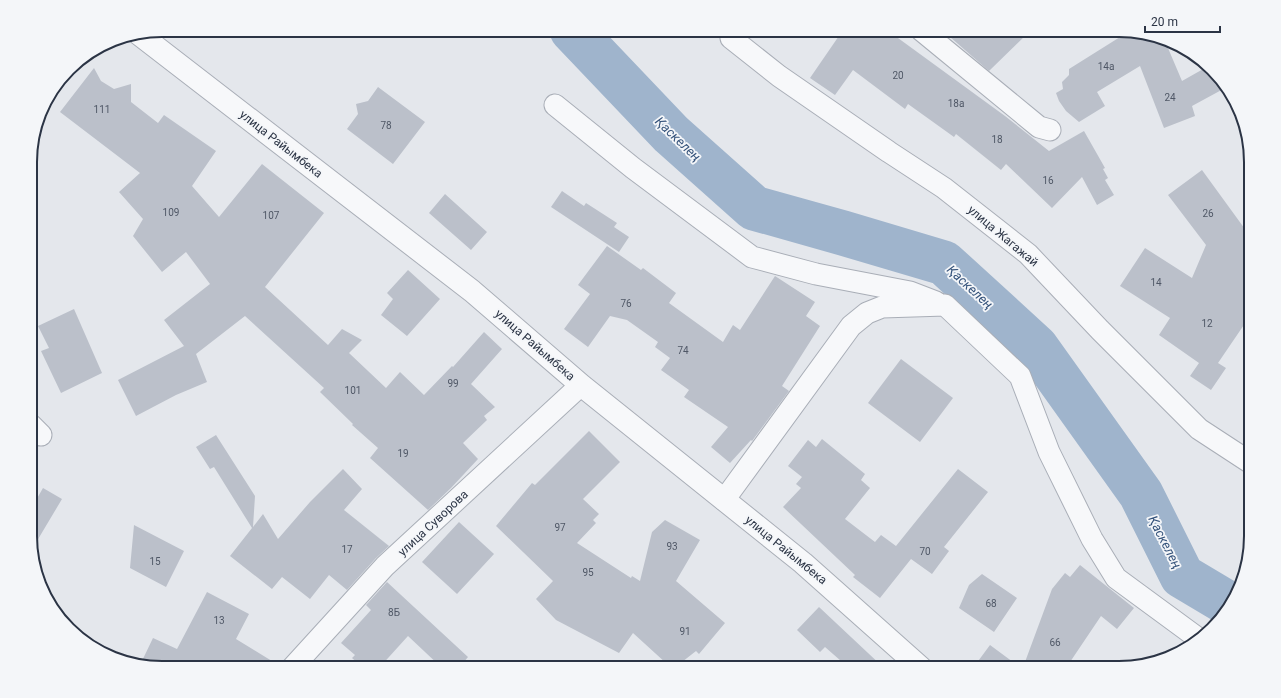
<svg xmlns="http://www.w3.org/2000/svg" width="1281" height="698" font-family="Roboto,sans-serif">
<style>
.lines{fill:none;stroke-linecap:round;stroke-linejoin:round}
.river{stroke:#9fb4cc;stroke-width:45}
.building{fill:#bbc0ca}
.minor-casing{stroke:#a9aeb7;stroke-width:23}
.tertiary-casing{stroke:#a9aeb7;stroke-width:24}
.minor{stroke:#f7f8fa;stroke-width:21}
.tertiary{stroke:#f7f8fa;stroke-width:22}
.labels{text-anchor:middle;dominant-baseline:central;stroke-width:3.5;stroke-linejoin:round;paint-order:stroke}
.number-label{font-size:10px;fill:#4f5766}
.street-label{font-size:12px;fill:#2b3445;stroke:#f4f6f9}
.water-label{font-size:13px;font-style:italic;fill:#34527a;stroke:#f4f6f9}
.rim{fill:none;stroke:#2b3445;stroke-width:2}
</style>
<rect width="100%" height="100%" fill="#e4e7ec"/>
<g class="lines">
<path class="river" d="M572,30l99,104 83,74 89,25 101,30 92,84 105,147 41,82 47,28"/>
</g>
<path class="building" d="M843,30h44l118,86 44,35 35,-20 21,37 -2,1 5,9 -3,2 9,15 -17,10 -15,-28 -30,31 -46,-44 -5,6 -45,-36 -2,3 -46,-33 -3,5 -52,-39 -18,25 -25,-17z
M942,30h89l-42,41z
M1128,32l37,9 17,40 23,-13 22,19 -35,19 3,10 -31,12 -24,-62 -43,26 8,14 -26,16 -13,-11 -7,-10 -3,-8 7,-4 -1,-7 7,-7v-6z
M94,68l7,13 13,8 17,-5v18l27,21 6,-8 52,36 -24,35 27,31 43,-53 62,49 -59,74 63,58 14,-16 20,11 -13,13 37,35 14,-16 24,23 28,-29 1,1 31,-35 18,17 -31,35 24,23 -11,9 3,4 -24,23 15,16 -27,29 -23,22 -58,-52 8,-10 -26,-23 1,-1 -33,-32 4,-4 -79,-72 -49,38 11,28 -31,13 -40,21 -18,-36 66,-34 -20,-26 46,-36 -24,-32 -24,20 -29,-36 10,-17 -24,-27 21,-19 -80,-61z
M378,87l47,35 -32,42 -46,-35 11,-15 -2,-10 12,-3z
M1202,170l48,66v80l-32,47 8,5 -15,22 -21,-14 9,-13 -40,-28 11,-17 -50,-32 25,-38 47,30 14,-33 -38,-50z
M562,191l22,15 2,-3 31,20 -3,4 15,10 -10,15 -68,-45z
M445,194l42,38 -16,18 -42,-37z
M607,246l34,24 2,-2 33,25 -7,10 54,39 10,-17 7,5 35,-54 40,26 -9,14 14,10 -38,60 7,5 -37,50 -1,-1 -21,23 -19,-16 17,-20 -44,-30 5,-7 -28,-20 9,-12 -15,-11 3,-5 -31,-22 -17,-4 -22,31 -24,-18 26,-35 -12,-9z
M408,270l32,29 -33,37 -26,-21 12,-16 -6,-6z
M74,309l28,64 -41,20 -20,-42 8,-3 -11,-22z
M901,359l52,39 -33,44 -52,-39z
M589,431l31,31 -37,37 16,15 -6,6 3,3 -19,20 54,35 1,-2 8,5 12,-49 13,-12 35,20 -24,41 49,42 -26,31 -3,-3 -14,11 -15,2 -34,-31 -14,20 -63,-33 -20,-21 17,-18 -57,-55 36,-43 3,2z
M216,435l39,61 -2,31 10,-13 15,25 32,-37 33,-33 19,20 -18,21 45,36 -13,12 -29,32 -18,-15 -19,24 -28,-22 -10,12 -42,-33 22,-28 -38,-61 -4,2 -14,-22z
M822,439l43,35 -4,6 9,8 -25,31 30,23 6,-7 15,11 62,-77 30,23 -44,55 5,4 -17,23 -21,-15 -31,39 -27,-21 2,-2 -72,-68 18,-19 -5,-4 6,-7 -14,-11 20,-26 8,7z
M43,488l19,11 -31,52v-42z
M459,522l35,32 -37,40 -35,-32z
M134,525l50,26 -18,36 -36,-19z
M1080,565l54,43 -17,21 -16,-13 -35,52h-33l-8,-6 27,-73 13,-16 5,4z
M982,574l35,24 -23,34 -35,-24 10,-23z
M387,582l81,75 -9,11h-17l-34,-32 -29,32h-16l-11,-10 3,-3 -14,-12 30,-33 -5,-5z
M207,592l42,22 -13,25 44,27v2h-118l-21,-5 12,-25 24,11z
M819,607l65,61h-35l-24,-21 -5,5 -23,-22z
M990,645l31,23h-48z"/>
<g class="lines">
<g class="minor-casing">
<path id="minor" d="M730,30l1,8 48,38 110,76 55,36 84,66 72,76 99,99 52,34
M921,30l118,97 11,3
M555,105l78,63 119,89 64,17 94,18 26,10
M31,425l10,10
M724,500l127,-174 16,-13 15,-6 63,-2 75,71 29,76 43,87 24,39 83,61
M292,668l93,-102 196,-181"/>
</g>
<g class="tertiary-casing">
<path id="tertiary" d="M139,34l333,257 109,94 222,178 118,105"/>
</g>
<use href="#minor" class="minor"/>
<use href="#tertiary" class="tertiary"/>
</g>
<g class="labels">
<g class="number-label">
<text x="1106" y="66">14а</text>
<text x="898" y="75">20</text>
<text x="1170" y="97">24</text>
<text x="956" y="103">18а</text>
<text x="102" y="109">111</text>
<text x="386" y="125">78</text>
<text x="997" y="139">18</text>
<text x="1048" y="180">16</text>
<text x="171" y="212">109</text>
<text x="1208" y="213">26</text>
<text x="271" y="215">107</text>
<text x="1156" y="282">14</text>
<text x="626" y="303">76</text>
<text x="1207" y="323">12</text>
<text x="683" y="350">74</text>
<text x="453" y="383">99</text>
<text x="353" y="390">101</text>
<text x="403" y="453">19</text>
<text x="560" y="527">97</text>
<text x="672" y="546">93</text>
<text x="347" y="549">17</text>
<text x="925" y="551">70</text>
<text x="155" y="561">15</text>
<text x="588" y="572">95</text>
<text x="991" y="603">68</text>
<text x="394" y="612">8Б</text>
<text x="219" y="620">13</text>
<text x="685" y="631">91</text>
<text x="1055" y="642">66</text>
</g>
<g class="street-label">
<text transform="translate(281 144) rotate(38)">улица Райымбека</text>
<text transform="translate(1003 236) rotate(40)">улица Жагажай</text>
<text transform="translate(535 345) rotate(41)">улица Райымбека</text>
<text transform="translate(433 523) rotate(-43)">улица Суворова</text>
<text transform="translate(786 550) rotate(39)">улица Райымбека</text>
</g>
<g class="water-label">
<text transform="translate(678 139) rotate(44)">Қаскелең</text>
<text transform="translate(970 287) rotate(43)">Қаскелең</text>
<text transform="translate(1165 542) rotate(63)">Қаскелең</text>
</g>
</g>
<path d="M0 0H1281V698H0ZM162 37H1119A125 125 0 0 1 1244 162V536A125 125 0 0 1 1119 661H162A125 125 0 0 1 37 536V162A125 125 0 0 1 162 37Z" fill="#f4f6f9" fill-rule="evenodd"/>
<path class="rim" d="M162 37H1119A125 125 0 0 1 1244 162V536A125 125 0 0 1 1119 661H162A125 125 0 0 1 37 536V162A125 125 0 0 1 162 37Z"/>
<path d="M1145 26v6h75v-6" fill="none" stroke="#2b3445" stroke-width="2"/>
<text x="1151" y="26" font-size="12" fill="#2b3445" stroke="#f4f6f9" stroke-width="3" paint-order="stroke">20 m</text>
</svg>
